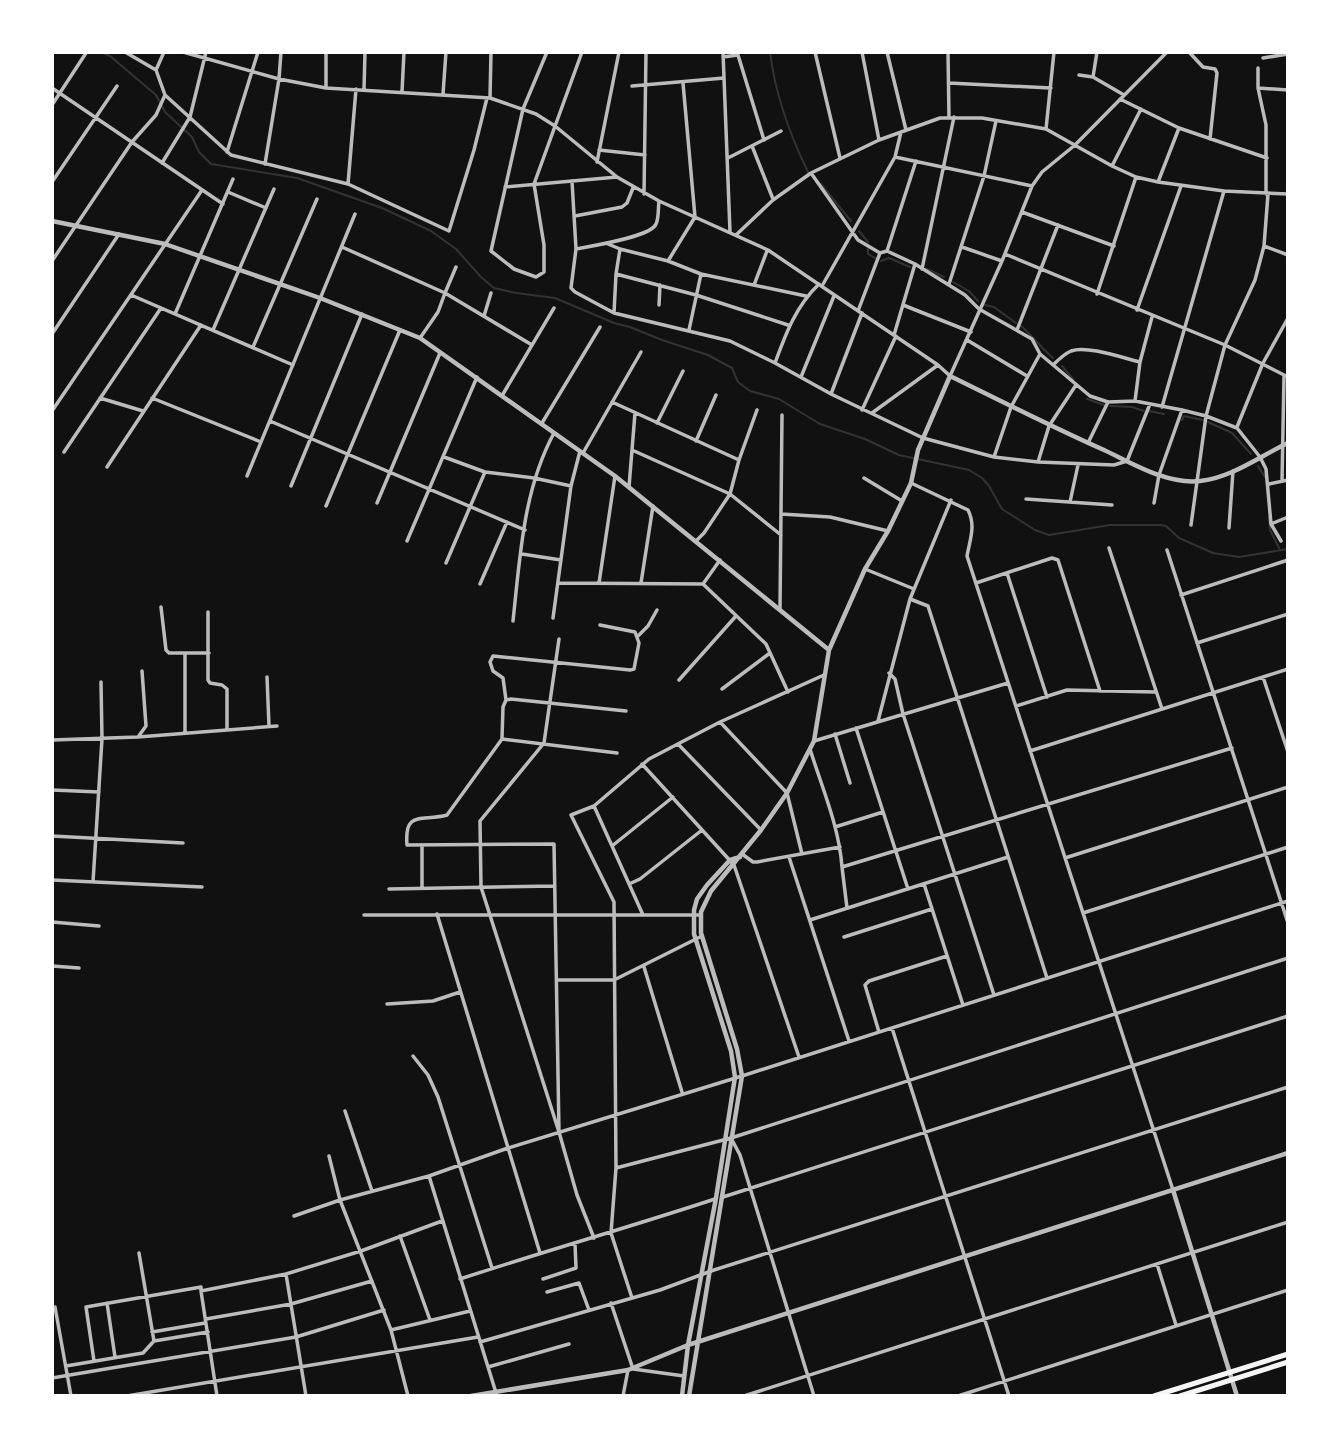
<svg xmlns="http://www.w3.org/2000/svg" width="1340" height="1448" font-family="Merriweather,serif">
<style>
.lines{fill:none;stroke-linecap:round;stroke-linejoin:round}
.stream{stroke:#333;stroke-width:2}
.minor{stroke:#bcbcbc;stroke-width:3.5}
.tertiary{stroke:#bcbcbc;stroke-width:4.5}
.secondary{stroke:#f5f5f5;stroke-width:5}
</style>
<rect width="100%" height="100%" fill="#111"/>
<g class="lines">
<path class="stream" d="M101,52l9,4 46,39 9,17 27,25 7,15 12,12 86,14 85,30 49,23 25,18 25,28 13,11 22,5 39,5 59,25 16,4 32,13 46,15 24,13 6,14 12,9 29,8 41,25 45,15 34,16 70,15 13,8 7,8 13,23 33,21 14,5 61,-10h50l6,1 13,12 34,15 26,4 49,-8
M770,52c5,41 20,83 38,120
M821,184l30,37
M859,231l9,11
M868,249v5l7,4
M881,261l8,-3 21,9
M927,269l17,8
M953,282l16,9 9,10
M985,305l9,2 22,16
M1021,326c12,10 20,22 32,32
M1062,366l11,13
M1087,399l17,6
M1110,406l22,1 12,4
M1149,411l15,3
M1182,420l2,-4 19,4
M1208,422l24,11 19,21
M1258,466l7,11
M1269,517l1,13 9,18"/>
<path class="minor" d="M125,52l31,18 9,25 66,60 117,29 101,47 25,-81 13,-52
M183,52l96,27 47,9 164,10 46,16 19,12 62,51 42,24 109,49 170,115 12,11 52,-115 30,-75 10,-14 33,-27 92,-93
M547,52l-24,57 -32,142 23,18 22,8 8,-5v-27l-10,-61 48,-132
M723,52l7,180
M815,52l25,106
M862,52l17,88
M887,52l19,78
M948,52l1,66
M1189,52l14,15 12,2 2,4 -7,66
M723,57l15,-2 26,85
M1263,58l25,-4
M1258,68v20l8,37v69
M156,70l8,-18
M1079,75l14,2 31,18
M1093,77l4,-25
M949,83l102,5
M632,86l92,-8
M52,88l171,116
M326,88v-36
M1258,88l30,2
M364,89l1,-37
M402,92l2,-40
M443,94l3,-42
M490,98l1,-46
M1120,99l59,29 88,30
M52,105l34,-52
M1046,129l8,-77
M752,146l21,53
M599,150l46,5
M227,152l31,-100
M895,157l137,29
M728,158l53,-27
M597,162l22,-110
M162,163l28,-46 16,-65
M265,164l14,-85 2,-27
M1112,166l29,-57
M811,173l47,67 22,13 7,-2 28,13 50,31 14,14 53,30 8,15 50,42 18,6 27,-1 47,9 24,6 31,12 23,29 6,12 5,55 10,17
M572,181l4,68 -5,39 4,4 39,21 116,28 45,22 56,31 92,44 71,19 44,5 76,3 13,-4 23,-57
M52,182l65,-96
M1158,182l21,-54
M348,184l8,-95
M505,187l112,-10
M228,192l38,16
M644,194l2,-142
M1022,212l92,34
M575,216l47,-9 5,-4 6,-15
M736,235l37,-35 38,-27 68,-33 61,-22h42l64,11 66,37 24,11 22,5 66,9 64,3
M608,244l12,5 -4,25
M1264,246l24,9
M342,247l103,46 11,-26
M962,247l40,14
M576,249c15,-3 75,-12 80,-25 3,-6 2,-16 3,-23
M620,249l48,12 33,13 105,22
M887,251l29,-90
M1005,254l220,91 63,32
M52,261l80,-119 24,-27 9,-20
M668,261l27,-44 -12,-134
M922,269l32,-152
M949,284l35,-108 12,-55
M754,285l13,-34
M822,286l73,-129 6,-25
M1097,294l39,-117
M131,295l162,70
M659,305l1,-20
M903,305l68,27
M1137,310l44,-124
M858,311l22,-58
M614,313l2,-39 80,21 92,30
M175,314l58,-135
M484,316l7,-23
M213,330l61,-141
M689,330l12,-56
M1017,330l41,-105
M52,334l67,-100
M894,335l21,-71
M420,338l18,-26 7,-19 87,52
M967,340l60,36
M253,347l64,-148
M775,363c11,-30 21,-57 44,-79
M1053,365c6,-6 11,-11 18,-14 16,-6 52,7 69,11
M801,377l33,-81
M503,394l51,-86
M831,394l31,-81
M100,398l43,13
M152,398l109,44
M1135,401l5,-39 12,-45
M612,402l127,58
M1162,407l62,-216
M862,410l34,-74
M52,411l150,-221
M872,413l66,-48
M270,421l255,109
M542,423l58,-96
M657,423l26,-52
M1237,427l26,-64 25,-45
M696,441l20,-46
M1088,443l20,-41
M632,450l98,44 51,41
M64,452l97,-144
M583,453l58,-101
M444,457l41,15 49,6 37,8
M994,457l17,-50 29,-53
M1038,462l11,-36 27,-41
M107,467l94,-142
M247,476l108,-262
M864,478l38,23
M1282,481l2,-105
M911,483l57,27c8,16 2,29 -1,46l206,634
M1269,484l19,-4
M291,486l71,-172
M629,487l6,-74
M1026,499l86,6
M1070,502l8,-37
M377,503l63,-150
M1154,503l5,-28 23,-65
M326,506l74,-176
M781,514l49,3 58,14
M1271,524l17,-7
M1191,525l15,-109 19,-71 30,-65 9,-34 4,-52
M1229,528l4,-57
M407,541l70,-164
M696,541l8,-8 26,-39 9,-34 18,-50
M1109,548l53,161
M1167,550l121,373
M522,554l39,6
M446,563l39,-91
M865,569l49,20
M1007,573l40,124
M558,583l145,1 63,60 22,48
M599,583l16,-107
M641,583l12,-77
M976,583l76,-25 6,2 42,131
M480,584l27,-62
M703,584l17,-24
M1181,595l107,-35
M910,599l18,7 119,372
M161,607l5,43 3,3h40
M780,609l2,-194
M208,612v68l2,3 12,2 5,4v40
M553,618l18,-132 9,-35
M513,621c7,-63 10,-131 41,-188
M638,636l10,-10 9,-16
M559,639l-15,104 -64,78 1,66 78,245 18,63 17,43
M1197,643l91,-29
M185,653v79
M889,673l6,6 8,35 91,281
M267,677l2,49
M1263,677l25,75
M679,680l57,-64
M722,689l48,-36
M506,700l-3,-22 -10,-7 -3,-9 3,-6 137,14 4,-1 5,-26 -4,-11 -35,-7
M1016,706l51,-16 88,2
M878,721l32,-122 41,-99
M720,722l67,71 15,61
M856,728l52,161
M835,734l15,49
M138,737l139,-11
M502,738l1,-31 3,-7 5,-1 115,12
M52,740l86,-3 8,-11 -4,-55
M814,741l194,-58
M678,744l83,86
M810,749c12,39 29,77 32,118
M1030,751l258,-82
M642,764l92,101 65,192
M52,790l47,2
M594,806l49,109
M835,827l48,-15
M52,836l131,7
M612,846l61,-49
M742,854l11,8h4l83,-15
M789,857l60,184
M1065,858l223,-71
M52,880l150,7
M93,882l9,-143 -1,-57
M629,884l11,-5 62,-49
M924,884l39,121
M422,888v-43
M389,889l166,-3
M847,908l-5,-41 390,-119
M1083,913l205,-66
M437,914l103,339
M364,915h337
M810,920l198,-63
M52,922l47,4
M844,937l88,-28
M52,966l27,2
M644,967l38,125
M557,980h57l88,-44
M387,1004l46,-3 27,-9
M892,1028l117,368
M879,1032l-14,-47 4,-4 78,-25
M413,1056l15,19 10,22 54,171
M345,1111l27,80
M559,1132l-5,-288 -147,1c-3,-36 16,-23 40,-30l55,-76 115,14
M731,1138l9,17 74,241
M329,1156l11,44 51,130 17,66
M616,1168l115,-30 557,-180
M429,1176l68,220
M723,1197l565,-181
M294,1216l46,-16 89,-24 79,-28 234,-72 546,-175
M400,1236l30,84
M139,1253l15,88
M1157,1264l19,61
M286,1274l20,122
M460,1279c85,-28 170,-52 255,-80
M543,1279l33,-11 -1,-25
M201,1291l16,105
M547,1292l32,-9 10,27
M632,1298l-21,-65 5,-65 -2,-266 -43,-87 23,-9 55,-47 71,-37 104,-47
M107,1303l8,54
M611,1303l22,66 51,7
M55,1307l16,89
M206,1319l85,-15 81,-23
M391,1330l79,-19
M152,1332l53,-9
M480,1342l180,-52 51,-19 577,-184
M94,1361l-8,-54 115,-20v4l85,-17 75,-23 81,-30
M66,1366l77,-13 11,-12 54,-9
M488,1367l81,-23
M52,1378l244,-41 88,-27
M127,1396l351,-59
M623,1396l5,-26
M744,1396l544,-174
M958,1396l330,-106"/>
<path class="tertiary" d="M52,221l113,23 155,54 100,40 195,138 214,174
M1173,1190l64,206
M471,1396l157,-26 60,-25 600,-192
M682,1396l6,-51 28,-147 19,-121 -4,-26 -37,-117v-24l3,-11 10,-14 23,-25 10,-3
M689,1396l53,-320 -5,-27 -36,-116v-21l10,-21 50,-61 26,-37 27,-52 15,-91 36,-81 23,-38 23,-48 7,-33 32,-74c51,25 102,51 154,74 28,13 63,35 96,31 31,-3 60,-25 88,-38"/>
<path class="secondary" d="M1154,1396l134,-42
M1180,1396l108,-34"/>
</g>
<rect width="1340" height="1448" fill="none" stroke="#ffffff" stroke-width="108"/>
</svg>
